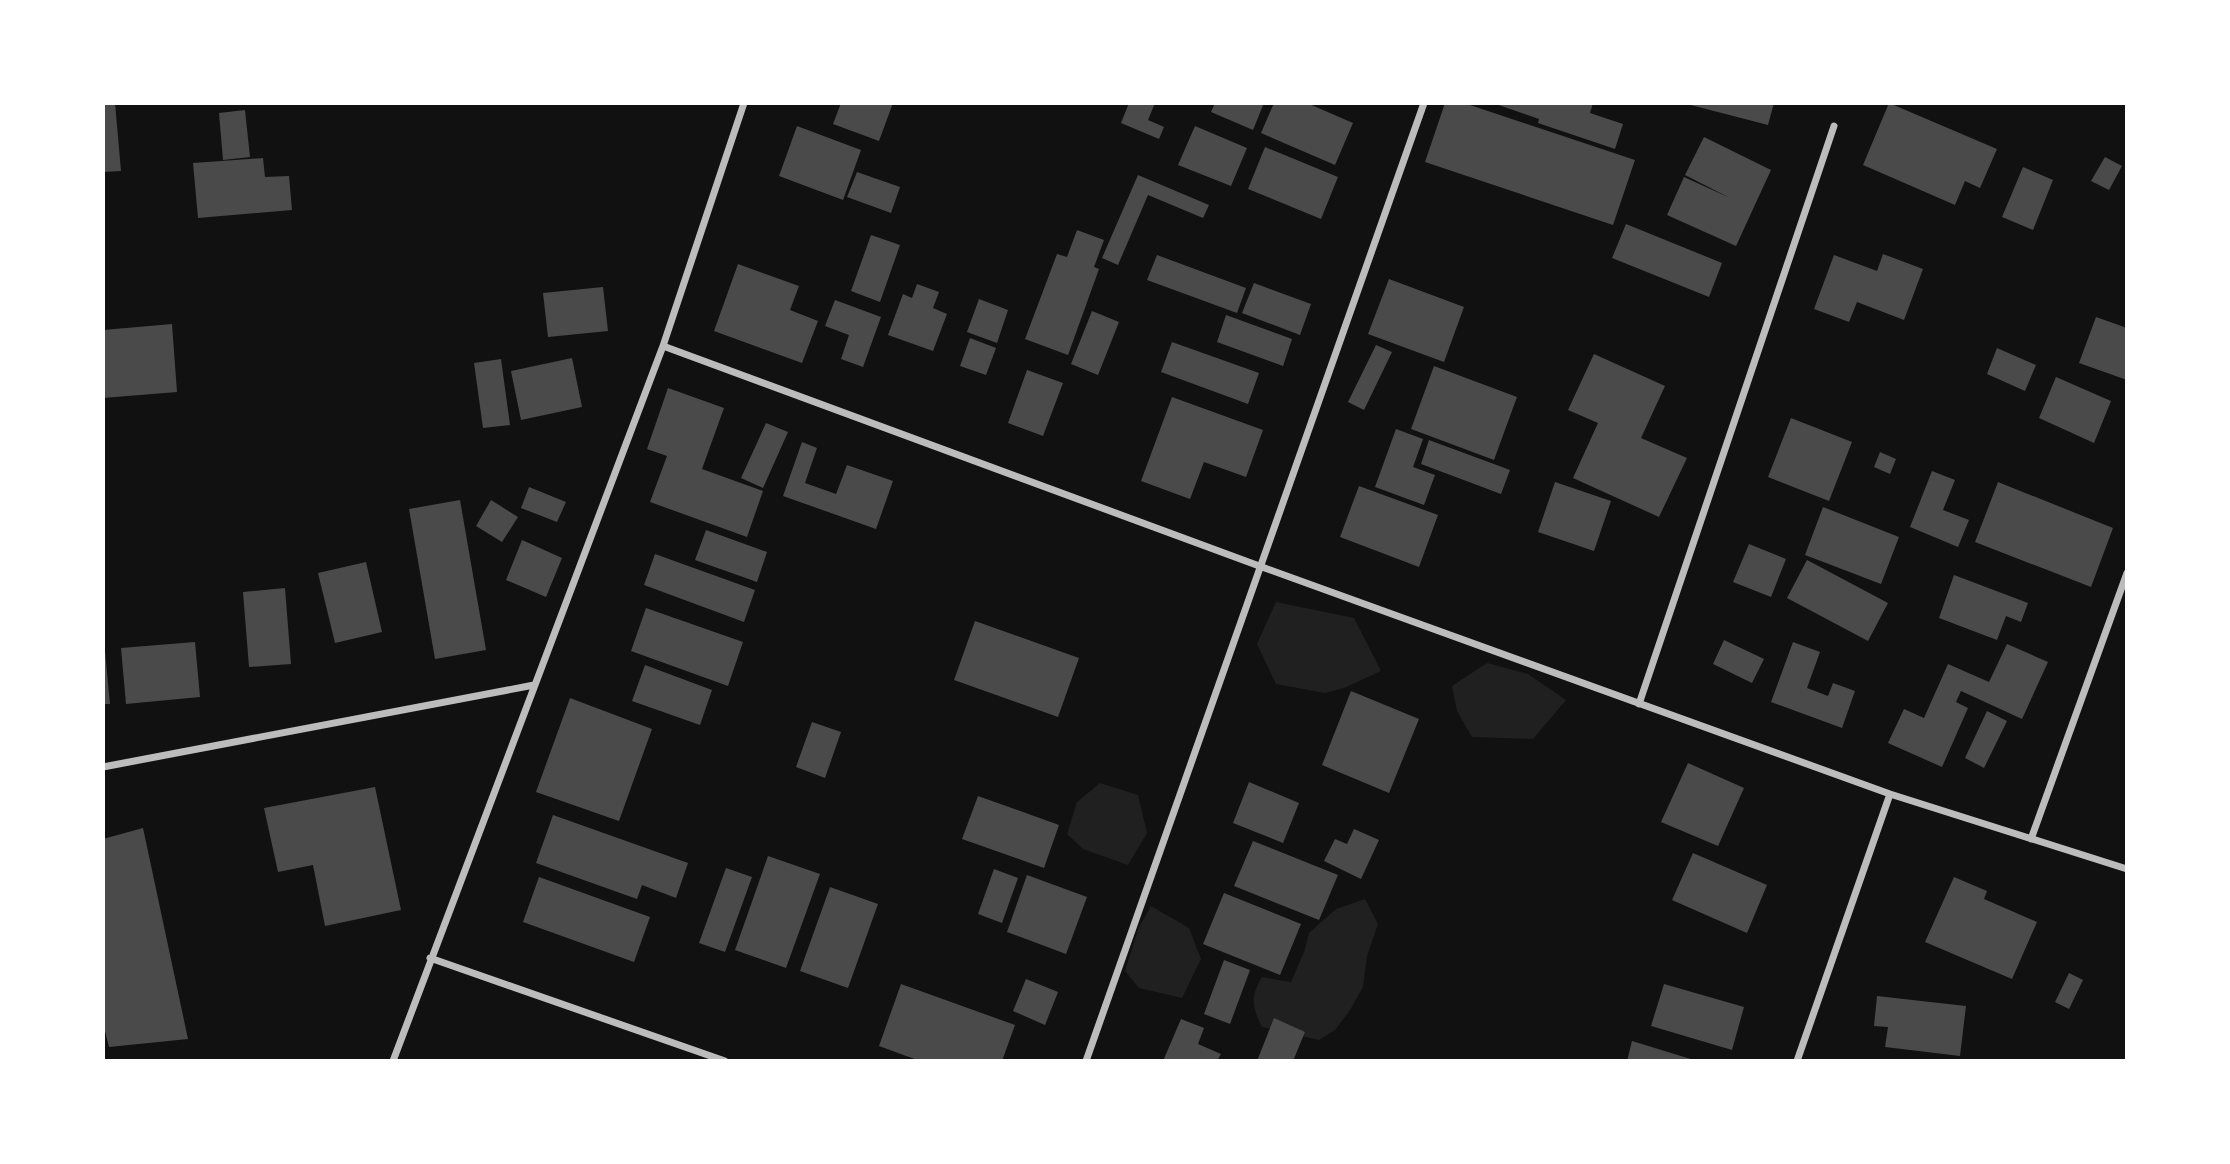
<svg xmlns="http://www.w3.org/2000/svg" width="2230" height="1164" font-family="Manrope,sans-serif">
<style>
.green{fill:#202020}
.building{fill:#4a4a4a}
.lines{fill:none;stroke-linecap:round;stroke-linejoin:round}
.minor{stroke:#bcbcbc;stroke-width:7}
</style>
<rect width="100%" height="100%" fill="#111"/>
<path class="green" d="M1276,602l78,16 27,53 -37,17 -19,5 -49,-9 -19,-40z
M1487,663l41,11 38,26 -33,39 -61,-2 -15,-26 -5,-25z
M1100,783l38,12 9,38 -19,32 -45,-16 -16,-15 10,-32z
M1365,899l13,25 -11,32 -4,31 -13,23 -15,20 -16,10 -57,-13c-10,-20 -12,-30 0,-50l29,5 13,-30 5,-19 27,-24z
M1151,906l38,22 12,31 -19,39 -43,-10 -14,-17 14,-44z"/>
<path class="building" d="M103,103h12l6,68 -18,1z
M841,103h52l-14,38 -46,-17z
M1129,103h26l-7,17 16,7 -5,12 -38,-16z
M1215,103h49l-11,27 -42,-18z
M1274,103h33l46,20 -18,42 -74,-32z
M1445,103h19l171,57 -22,65 -188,-63z
M1493,103h100l-3,10 33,11 -8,25 -77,-26 1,-4z
M1683,103h91l-6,22z
M1889,103l108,46 -17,39 -15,-7 -10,24 -92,-40z
M245,110l5,47 -27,3 -4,-47z
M797,126l64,24 -18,50 -64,-24z
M1195,126l52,22 -16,38 -53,-21z
M1704,137l67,33 -35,76 -69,-31 17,-38 46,21 -45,-23z
M1265,147l73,30 -17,42 -73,-30z
M2105,157l17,9 -13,24 -18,-9z
M263,158l2,19 24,-1 3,34 -94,8 -5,-55z
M2023,167l30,13 -20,50 -31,-13z
M857,172l43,15 -9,26 -44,-16z
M1138,175l71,30 -6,13 -55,-23 -30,70 -16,-7z
M1626,224l96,39 -13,34 -97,-39z
M1077,230l27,10 -10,27 5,2 -31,86 -43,-16 32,-85 10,3z
M871,235l29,10 -20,57 -29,-11z
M1883,254l40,15 -19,51 -47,-18 -8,20 -35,-13 20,-54 43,16z
M1157,255l89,33 -9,25 -90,-33z
M738,264l61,22 -9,24 28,11 -16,42 -88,-32z
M1389,279l75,28 -20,55 -76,-28z
M1254,283l57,21 -11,31 -58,-22z
M917,284l22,8 -6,16 14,6 -14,37 -45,-16 15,-41 9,4z
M603,287l5,44 -60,6 -5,-44z
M979,299l29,11 -11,33 -30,-11z
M835,300l46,17 -18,50 -22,-8 8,-24 -24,-9z
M1092,311l27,11 -21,53 -27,-11z
M1226,315l66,24 -9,27 -66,-24z
M2096,317l31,11v52l-48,-17z
M172,324l5,68 -74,6v-68z
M970,338l26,10 -10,27 -26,-9z
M1172,342l87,31 -11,31 -87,-32z
M1376,345l16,7 -28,58 -16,-8z
M1997,348l39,17 -11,26 -38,-17z
M1594,354l71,32 -24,52 46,20 -28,59 -86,-39 25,-55 -30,-13z
M572,358l10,49 -61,13 -10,-49z
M501,359l9,66 -27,3 -9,-65z
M1434,366l83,31 -23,63 -83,-31z
M1027,370l36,13 -20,53 -35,-13z
M2056,377l55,24 -17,42 -55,-25z
M668,388l56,20 -22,61 61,22 -16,46 -97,-35 17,-46 -20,-7z
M1172,397l91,33 -17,47 -42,-15 -14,37 -49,-18z
M1791,418l61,24 -23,59 -61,-24z
M766,423l22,9 -25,56 -22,-10z
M1396,429l27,10 -10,28 22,8 -11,30 -49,-18z
M1429,440l81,30 -9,24 -80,-30z
M802,442l15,6 -12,35 31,11 11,-29 46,16 -17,48 -93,-33z
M1880,452l16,7 -6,15 -16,-7z
M1932,471l23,9 -12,30 26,10 -11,27 -48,-20z
M1555,482l56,19 -17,50 -56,-19z
M1998,482l115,46 -22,59 -116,-45z
M1359,486l79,29 -19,52 -79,-30z
M529,487l37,15 -9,20 -36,-14z
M460,500l26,150 -51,9 -26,-150z
M491,500l27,17 -16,25 -26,-16z
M1823,507l76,30 -18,47 -76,-29z
M706,530l61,22 -10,30 -62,-22z
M522,540l40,18 -16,39 -40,-17z
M1749,544l37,15 -15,38 -38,-15z
M655,554l100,36 -11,32 -100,-37z
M1807,560l81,43 -20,38 -81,-43z
M366,562l16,70 -47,11 -17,-70z
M1954,575l74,28 -7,19 -15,-6 -9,24 -58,-22z
M285,588l6,76 -42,3 -6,-75z
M646,608l97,34 -15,44 -97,-35z
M975,621l104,37 -21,59 -104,-37z
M1724,640l40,19 -12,24 -39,-19z
M195,642l5,55 -74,7 -5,-56z
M1793,642l27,10 -13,36 21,8 5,-13 22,8 -13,37 -71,-26z
M2007,644l41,18 -26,57 -61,-28 -5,11 12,6 -26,59 -54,-24 16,-34 20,9 24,-54 41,18z
M105,651l5,53h-7v-52z
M645,665l67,25 -12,35 -68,-24z
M1351,691l68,28 -30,74 -67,-28z
M570,698l82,31 -33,92 -83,-29z
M1987,711l20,10 -23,47 -19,-10z
M812,722l29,10 -16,46 -29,-11z
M1688,763l56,25 -26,58 -57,-24z
M1249,782l50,21 -16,40 -50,-20z
M375,787l26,123 -76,16 -12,-61 -35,7 -14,-64z
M978,796l81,29 -15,43 -82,-29z
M553,815l135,48 -12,35 -34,-13 -5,14 -101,-36z
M143,828l45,211 -79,8 -6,-24v-184z
M1354,829l25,11 -18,39 -37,-18 11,-22 12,5z
M1253,841l85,34 -19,45 -85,-34z
M1693,853l74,32 -20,48 -75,-33z
M768,856l52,18 -34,94 -51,-18z
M726,868l26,9 -27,75 -26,-9z
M994,869l24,9 -16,45 -24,-9z
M1027,875l60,22 -21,57 -59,-22z
M539,877l111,40 -16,45 -111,-40z
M1954,877l33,14 -3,8 53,23 -25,57 -87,-37z
M830,887l48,17 -30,84 -48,-17z
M1224,893l77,31 -21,51 -77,-31z
M1224,960l26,10 -20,54 -26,-10z
M2069,973l14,7 -14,29 -14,-7z
M1026,979l32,13 -13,33 -32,-14z
M901,984l114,41 -13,36h-82l-41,-15z
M1664,984l80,23 -12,43 -81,-24z
M1877,996l89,10 -6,50 -75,-9 3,-20 -14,-1z
M1274,1018l31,14 -12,29h-36z
M1181,1019l23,9 -6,16 23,10 -4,7h-54z
M1632,1041l62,19v1h-67z"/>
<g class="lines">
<path class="minor" d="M663,346l599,221 628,227 237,75
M1639,704l195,-578
M103,767l431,-82
M2031,839l96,-266
M430,958l295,103
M393,1061l270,-715 81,-243
M1086,1061l338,-958
M1797,1061l93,-267"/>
</g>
<rect width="2230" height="1164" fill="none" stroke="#ffffff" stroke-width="210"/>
</svg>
